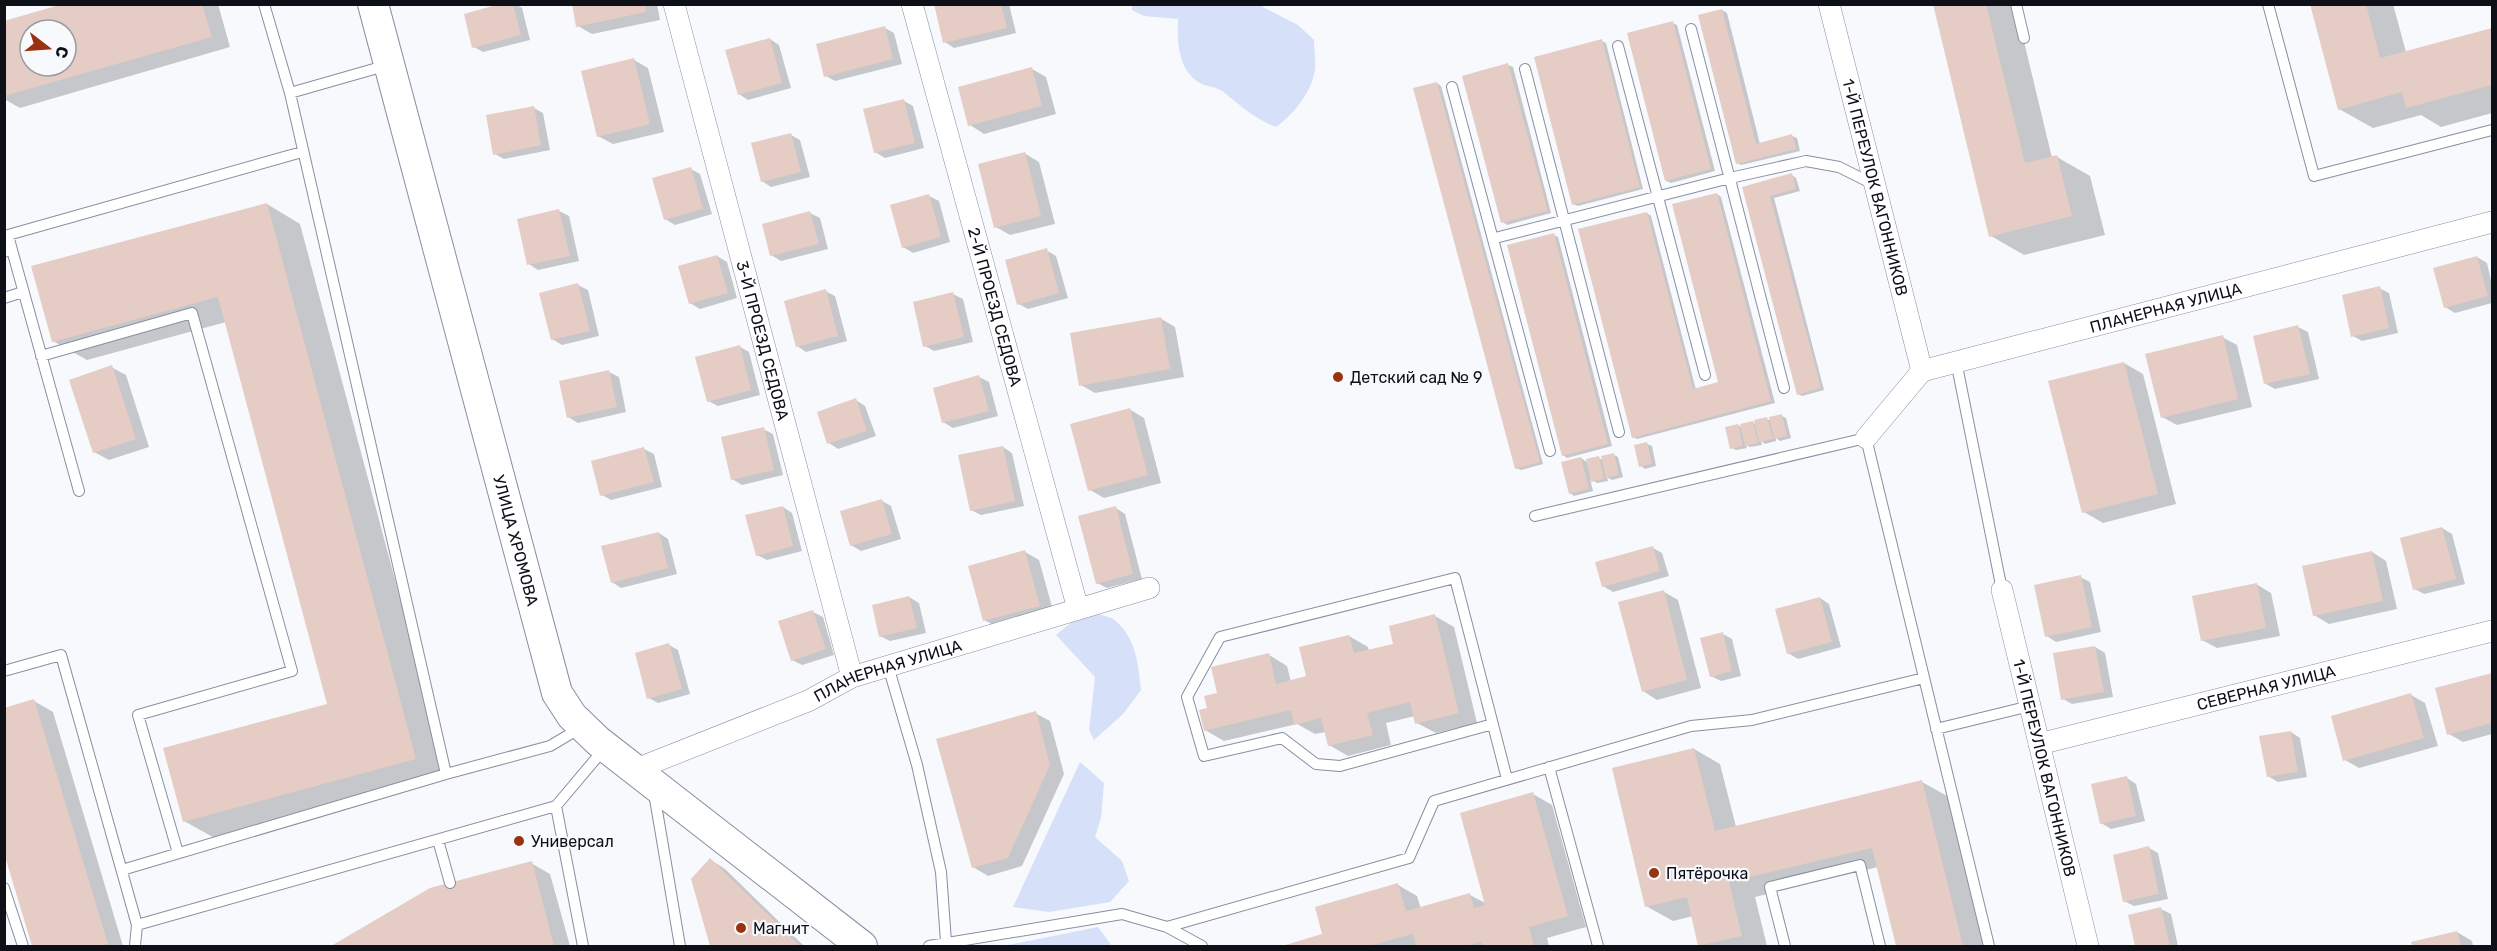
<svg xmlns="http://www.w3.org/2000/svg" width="2497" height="951" font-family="Rubik,sans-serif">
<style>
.green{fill:#d6e0f8}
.shadow{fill:#0003;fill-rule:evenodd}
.building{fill:#e5ccc4;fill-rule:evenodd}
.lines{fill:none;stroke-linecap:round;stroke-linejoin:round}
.service-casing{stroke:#878fa2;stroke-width:12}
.minor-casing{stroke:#878fa2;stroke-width:22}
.secondary-casing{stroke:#878fa2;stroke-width:32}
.service{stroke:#fff;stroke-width:10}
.minor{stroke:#fff;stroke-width:21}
.secondary{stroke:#fff;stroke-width:30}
.poi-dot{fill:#98320f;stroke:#f7f9fd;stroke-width:2}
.labels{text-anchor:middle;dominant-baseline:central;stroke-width:4.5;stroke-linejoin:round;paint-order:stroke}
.street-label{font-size:16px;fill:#0e1017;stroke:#f7f9fd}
.poi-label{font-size:16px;fill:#0e1017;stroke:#f7f9fd;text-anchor:start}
</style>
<rect width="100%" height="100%" fill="#f7f9fd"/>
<path class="green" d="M1132,5h127l39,20 16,15c0,9 2,20 1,29 -3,23 -21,45 -39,58 -26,-11 -33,-20 -54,-36 -7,-5 -15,-4 -22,-8 -22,-13 -23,-41 -22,-64l-34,-3 -12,-6z
M1094,613c7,2 17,4 22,8 21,19 22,44 25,69l-18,24 -29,26 -5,-10 6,-53 -39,-42 22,-18z
M1080,762l24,21 -3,35 -6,19 27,24 7,20 -19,21 -61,10 -36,-5z
M1098,927l14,19h-109z"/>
<path class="shadow" d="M69,4h149l12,43 -210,61 -16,-9v-76zM30,30h36v36h-36z
M506,4h9l7,4 8,32 -47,12 -9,-5z
M573,4h84l3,16 -68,14 -14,-8z
M938,4h71l7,29 -62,15 -9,-6z
M1934,4h81l37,154 5,-1 33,19 15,59 -81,20 -33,-19z
M2311,4h82l13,48 86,-23v84l-51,14 -20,-12 -48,13 -34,-19z
M1722,10l5,3 33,131 32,-8 5,2 3,13 -59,14 -4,-2z
M1672,23l5,2 38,146 -44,12 -5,-2z
M885,28l9,5 8,31 -67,17 -9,-5z
M770,39l9,6 12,43 -43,12 -9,-6z
M1601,41l5,2 37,146 -65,17 -5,-2z
M634,60l14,8 16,64 -51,12 -15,-8z
M1508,65l5,2 38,146 -44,12 -4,-3z
M1032,69l14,8 10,37 -72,20 -14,-9z
M1437,83l4,3 102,378 -22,6 -5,-2z
M904,101l9,5 11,42 -39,10 -10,-6z
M534,108l9,5 7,37 -46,9 -9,-5z
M791,135l9,5 10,37 -39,10 -9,-6z
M1024,153l15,9 16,62 -45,11 -14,-8z
M691,169l9,5 12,40 -37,11 -10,-6z
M1792,175l4,3 4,13 -26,7 50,192 -22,6 -4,-2 -54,-206z
M1717,194l4,3 54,206 -138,36 -4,-2 14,-224 4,3 45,174 24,-7z
M929,196l10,5 11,41 -37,11 -10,-6z
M267,204l33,20 148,554 -230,62 -34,-19 144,-116 -102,-383 -139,38 -34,-19z
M559,211l10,5 10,45 -41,9 -9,-6z
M810,213l10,5 8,31 -47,12 -10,-6z
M1554,235l4,2 54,209 -45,12 -4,-3z
M1046,250l10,6 12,42 -40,11 -9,-5z
M717,256l10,6 10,36 -37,11 -10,-6z
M2477,257l10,6 5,22v18l-37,10 -10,-6z
M578,285l10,5 11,46 -37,9 -10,-6z
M2379,288l10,5 9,40 -36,8 -9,-5z
M825,291l10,5 12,45 -41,11 -9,-6z
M953,294l10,5 10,43 -39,9 -9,-5z
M1160,318l15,9 9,50 -89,16 -14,-8z
M2298,327l10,5 11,47 -44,10 -9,-5z
M2222,337l15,8 15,62 -75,18 -15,-8z
M740,347l9,5 11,43 -42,11 -10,-5z
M2124,363l19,11 33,130 -73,19 -19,-11z
M111,367l15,8 23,72 -40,13 -15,-8z
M609,372l10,5 7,35 -48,11 -10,-6z
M979,377l10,5 9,34 -45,12 -10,-6z
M856,400l9,6 11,30 -38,13 -9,-6z
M1129,409l15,9 17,65 -57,15 -14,-8z
M1782,416l4,2 5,20 -11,3 -4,-3v3l-11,3 -4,-3 1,4 -12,2 -4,-2 1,3 -11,2 -4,-2 6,-23 4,3 10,-6 5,3 10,-6 5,2z
M763,429l10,5 10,41 -41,10 -10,-6z
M1647,444l5,2 4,20 -11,3 -4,-3z
M1003,447l9,6 12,53 -43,9 -10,-5z
M644,449l10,5 8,33 -51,13 -9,-5z
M1614,455l4,2 5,20 -11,3 -5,-3 1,4 -11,2 -7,-4 3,12 -19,5 -4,-3 11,-35 7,5 11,-5 5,3z
M882,501l9,5 10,33 -40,12 -10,-6z
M783,507l9,6 10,38 -35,9 -10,-5z
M1116,508l9,6 17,65 -35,9 -10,-5z
M2442,528l10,6 13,50 -41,10 -9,-5z
M659,533l9,6 9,35 -56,14 -9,-6z
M1653,548l9,5 7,23 -56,16 -10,-6z
M1025,552l14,8 15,54 -55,14 -15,-8z
M2372,552l14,9 11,48 -68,15 -15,-9z
M2080,577l10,5 11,50 -45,10 -9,-6z
M2256,584l15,9 9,43 -63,12 -15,-8z
M1664,592l14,8 23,88 -44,12 -14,-9z
M909,597l10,6 7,30 -36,8 -10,-5z
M1820,598l9,6 12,43 -43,12 -10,-6z
M813,612l10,5 11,38 -32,10 -10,-5z
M1435,616l19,11 23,96 -41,10 -19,-10 -2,-7 -29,7 5,22 -43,11 -19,-11 -3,-13 -11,2 -18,-10 -73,17 -19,-11 4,-21 10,-15 50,-39 18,11 4,16 17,-5 41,-41 19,11 1,4 26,-6z
M1723,634l9,5 9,37 -20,5 -10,-5z
M669,645l9,5 12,44 -32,9 -9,-5z
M2095,647l10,6 8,44 -41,7 -9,-5z
M2492,674v60l-29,8 -14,-8 -12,-45z
M2411,695l14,8 13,43 -79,22 -14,-8z
M34,701l19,11 70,234h-89l-30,-98z
M1035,713l15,8 14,53 -42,92 -34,10 -15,-9z
M2291,732l9,6 7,39 -29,5 -10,-6z
M1694,749l26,15 16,63 186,-45 27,15 36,149h-87l-20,-79 -123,30 12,49h-67l-7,-30 -20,5 -27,-15z
M2127,778l9,6 9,37 -34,8 -10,-6z
M1533,794l19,11 34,122 -39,11 2,8h-264l39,-11 74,-50 19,11 4,13 49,-14 17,9z
M2149,848l9,5 10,46 -34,7 -10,-5z
M711,860l14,9 79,77h-93l-19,-67z
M531,863l19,11 20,72h-236l97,-57z
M2161,909l10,5 7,32h-41l-7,-30z
M2457,932l15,9 1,5h-60l-1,-3z"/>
<path class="building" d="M63,4h139l10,33 -208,59v-75zM30,30h36v36h-36z
M500,4h13l8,31 -49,13 -8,-34z
M572,4h73l1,8 -70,15z
M934,4h67l6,24 -64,15z
M1933,4h53l39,159 32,-8 15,61 -83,21z
M2310,4h56l14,54 112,-30v57l-86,23 -4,-16 -64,18z
M1722,9l34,135 36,-10 4,15 -60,15 -38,-149z
M1673,21l38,148 -46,12 -38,-148z
M885,26l8,33 -69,18 -8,-33z
M770,38l12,45 -44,12 -13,-45z
M1602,39l38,148 -68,18 -38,-148z
M634,58l16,66 -53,13 -16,-66z
M1508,63l40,148 -47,12 -39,-147z
M1032,67l10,39 -74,20 -10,-39z
M1437,82l103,380 -25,7 -102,-381z
M904,99l11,44 -41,10 -11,-44z
M534,106l7,39 -48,10 -7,-40z
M791,133l10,39 -40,10 -10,-39z
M1025,152l16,64 -47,12 -16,-64z
M691,167l12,42 -39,11 -12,-42z
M1792,173l4,16 -26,7 51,192 -24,7 -55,-208z
M1717,193l54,208 -139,37 -54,-209 69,-17 46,177 25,-7 -46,-178z
M929,194l12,43 -39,11 -12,-43z
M267,203l149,556 -233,63 -20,-74 164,-44 -109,-407 -166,45 -21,-76z
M559,209l11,47 -43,9 -10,-46z
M810,211l9,33 -49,12 -8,-32z
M1554,233l54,211 -46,12 -55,-211z
M1047,248l12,45 -42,12 -12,-45z
M717,255l11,38 -39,11 -11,-38z
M2477,256l11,40 -44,12 -11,-40z
M578,283l12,48 -39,9 -12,-47z
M2380,286l9,42 -38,9 -9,-42z
M826,289l12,47 -42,11 -12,-46z
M953,292l11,45 -41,10 -10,-45z
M1161,317l9,52 -91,17 -9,-53z
M2298,325l12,49 -46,10 -11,-48z
M2223,335l15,64 -77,19 -16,-64z
M740,345l11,45 -44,12 -12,-45z
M2124,362l34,132 -76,19 -34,-132z
M112,365l24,74 -43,14 -24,-73z
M609,370l8,37 -50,11 -8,-37z
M979,375l10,36 -47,12 -9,-35z
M856,398l11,33 -40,13 -10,-32z
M1130,408l18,67 -60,16 -18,-67z
M1782,414l5,22 -13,3 -5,-22z
M1767,417l6,22 -14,3 -5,-22z
M1753,421l5,22 -13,3 -5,-22z
M1738,424l5,22 -13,3 -5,-22z
M764,427l10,43 -43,10 -10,-43z
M1647,442l5,22 -13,3 -5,-22z
M1003,446l12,55 -45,10 -12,-56z
M644,447l10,35 -54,14 -9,-35z
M1614,453l5,22 -13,3 -5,-22z
M1599,456l5,23 -13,3 -5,-23z
M1581,457l8,32 -20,5 -8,-32z
M882,499l10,35 -42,12 -10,-35z
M783,506l10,40 -37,10 -11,-41z
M1116,506l17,68 -37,10 -18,-68z
M2442,527l14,52 -43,11 -13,-52z
M659,532l9,36 -57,15 -10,-37z
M1653,546l7,25 -58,16 -7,-25z
M1025,550l15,56 -57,15 -15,-55z
M2372,551l11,50 -70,15 -11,-50z
M2081,575l11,52 -47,10 -11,-52z
M2257,583l9,45 -65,13 -9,-45z
M1664,590l23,90 -45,12 -24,-90z
M909,596l8,32 -38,9 -7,-32z
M1820,597l12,45 -45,12 -12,-45z
M813,610l13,39 -35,12 -13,-40z
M1435,614l24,99 -44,11 -5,-22 -43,11 6,22 -45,11 -7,-28 -27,7 -3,-15 -87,21 -5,-21 8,-2 -3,-12 13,-3 -6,-26 58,-14 7,31 30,-8 -7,-29 50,-12 5,18 39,-9 -4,-18z
M1723,632l9,39 -22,6 -10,-39z
M669,643l13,46 -35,10 -12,-46z
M2095,646l9,46 -43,8 -8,-47z
M2492,673v50l-45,12 -12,-47z
M2411,693l13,45 -81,23 -12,-45z
M34,699l74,245 -8,2h-68l-28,-93v-145z
M1036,711l14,54 -42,93 -36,10 -36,-129z
M2291,731l7,41 -31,5 -8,-41z
M1694,748l21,83 207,-51 41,166h-67l-24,-98 -143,34 13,54 -44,10 -11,-49 -42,10 -33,-139z
M2127,776l9,40 -36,8 -9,-40z
M1533,792l35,124 -39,11 5,19h-51l-2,-4 -15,4h-50l-3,-12 -44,12h-87l40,-12 -7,-27 83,-24 8,28 64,-18 4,15 11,-3 -25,-92z
M2149,846l10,48 -36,8 -10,-47z
M710,858l90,88h-90l-19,-67z
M532,861l22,85h-223l99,-58z
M2161,907l9,39h-35l-7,-31z
M2457,931l4,15h-49l-1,-4z"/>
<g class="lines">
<g class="service-casing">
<path id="service" d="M264,4l26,89 156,681
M2016,4l8,34
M2268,4l46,172 178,-46
M1691,29l93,359
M1618,46l87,329
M1525,69l94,363
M1452,87l98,364
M290,93l98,-28
M1495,238l235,-60 76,-17 33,6 36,18
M12,250l67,241
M4,252l8,-2 -4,-15 294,-83
M4,298l19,-6
M41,356l151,-43 100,358 -154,44 40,138
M1956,361l46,229
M1535,516l331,-78 123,508
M888,666l29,99 24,107 5,70
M4,671l57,-16 76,270 419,-119 48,-57
M1493,724l-153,42 -24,-2 -34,-26 -78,18 -17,-59 33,-60 235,-59 52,201
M1936,729l94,-23
M1549,767l49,179
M654,793l26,153
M556,806l27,140
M438,840l12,43
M122,870l324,-96 104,-28 32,-19
M4,888l19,58
M1167,927l35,19
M135,946l2,-21
M929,946l193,-32 45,13 242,-69 25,-57 257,-75 61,-6 172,-42
M1785,946l-15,-59 90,-22 20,81"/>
</g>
<g class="minor-casing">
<g id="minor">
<path id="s1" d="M674,4l178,673"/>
<path id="s2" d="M912,4l166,605"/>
<path id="s3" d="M1829,4l93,367"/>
<path id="s4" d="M1866,438l56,-67 570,-149"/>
<path id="s5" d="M2002,590l86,356"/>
<path id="s6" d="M2039,744l453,-113"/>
<path id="s7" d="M634,770l174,-69 44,-24 297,-89"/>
</g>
</g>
<g class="secondary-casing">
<g id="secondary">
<path id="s8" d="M373,4l184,689 15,23 26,25 264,205"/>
</g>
</g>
<use href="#service" class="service"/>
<use href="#minor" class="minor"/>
<use href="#secondary" class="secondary"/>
</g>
<g class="poi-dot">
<circle cx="1338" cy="377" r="6"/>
<circle cx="519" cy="841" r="6"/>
<circle cx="1654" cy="873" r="6"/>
<circle cx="741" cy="928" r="6"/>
</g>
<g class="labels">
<g class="street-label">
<text stroke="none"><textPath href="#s3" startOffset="189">1-Й ПЕРЕУЛОК ВАГОННИКОВ</textPath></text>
<text stroke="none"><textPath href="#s2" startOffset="314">2-Й ПРОЕЗД СЕДОВА</textPath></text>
<text stroke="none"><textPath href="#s4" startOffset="339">ПЛАНЕРНАЯ УЛИЦА</textPath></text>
<text stroke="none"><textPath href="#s1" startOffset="348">3-Й ПРОЕЗД СЕДОВА</textPath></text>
<text stroke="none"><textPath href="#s8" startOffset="555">УЛИЦА ХРОМОВА</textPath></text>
<text stroke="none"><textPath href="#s7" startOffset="273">ПЛАНЕРНАЯ УЛИЦА</textPath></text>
<text stroke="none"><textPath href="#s6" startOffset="234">СЕВЕРНАЯ УЛИЦА</textPath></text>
<text stroke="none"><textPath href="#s5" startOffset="183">1-Й ПЕРЕУЛОК ВАГОННИКОВ</textPath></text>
</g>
<g class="poi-label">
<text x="1350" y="377">Детский сад № 9</text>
<text x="531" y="841">Универсал</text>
<text x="1666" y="873">Пятёрочка</text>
<text x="753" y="928">Магнит</text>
</g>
</g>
<rect width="2497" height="951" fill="none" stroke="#0e1017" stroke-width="12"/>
<g transform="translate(48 48) rotate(107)"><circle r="28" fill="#f7f9fd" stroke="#9a9ca1" stroke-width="1.5"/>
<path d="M0-4.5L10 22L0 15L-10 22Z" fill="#98320f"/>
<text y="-9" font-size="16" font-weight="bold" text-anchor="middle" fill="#0e1017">С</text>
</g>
</svg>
